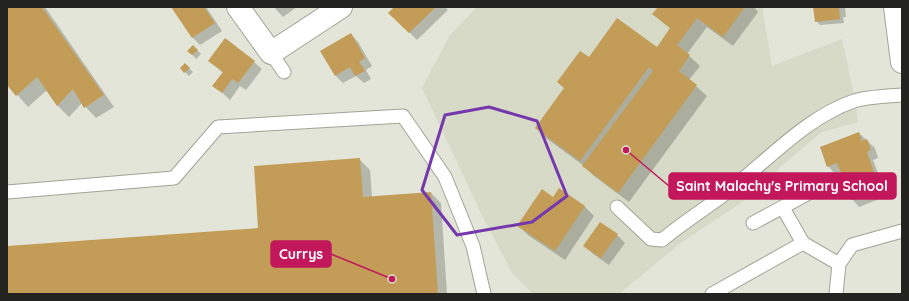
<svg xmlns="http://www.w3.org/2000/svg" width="909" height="301" font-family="Quicksand,sans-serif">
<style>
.built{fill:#d6dac6}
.shadow{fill:#0003}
.building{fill:#c39d58}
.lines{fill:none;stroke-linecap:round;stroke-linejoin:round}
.service-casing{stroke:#a1a396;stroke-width:15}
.minor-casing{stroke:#a1a396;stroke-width:24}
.tertiary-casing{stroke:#a1a396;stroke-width:24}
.service{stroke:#fff;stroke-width:13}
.minor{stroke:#fff;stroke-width:22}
.tertiary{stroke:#fff;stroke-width:22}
.marked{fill:none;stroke:#7538ad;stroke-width:3;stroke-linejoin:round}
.leader{fill:none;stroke:#c2185b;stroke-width:1.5}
.callout-dot{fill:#c2185b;stroke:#e2e5d7;stroke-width:1.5}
.callout{fill:#c2185b;stroke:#c2185b;stroke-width:1.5}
.callout-label{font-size:14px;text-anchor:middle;font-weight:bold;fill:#fff}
</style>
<rect width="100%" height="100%" fill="#e2e5d7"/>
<path class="built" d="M477,7h285l10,59 70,-27 13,61 3,22 -36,10 -42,35 -9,16 -89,59 -63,52h-86l-21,-21 -30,-58 -60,-127 28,-53z"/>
<path class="shadow" d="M7,7h38l69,100 -18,11 -14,-15 -13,14 -11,-11 -11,-16 -19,17 -21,-24z
M172,7h34l16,24 -22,14 -8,-8z
M274,7h23l-14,10z
M396,7h49l3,3 -31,30 -27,-27z
M659,7h95l4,5 -25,34 -26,-19 -20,27 13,12 -11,14 18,16 -78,106 -35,-26 -10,-10 -38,-28 -10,-10 29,-39 -7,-7 31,-24 68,-10 14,-19 -18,-15z
M814,7h31l1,10h-3l1,6 -24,2 -4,-4z
M351,34l7,8 14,24 -6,4 5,9 -7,4 -8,-7 -13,7 -7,-7 -15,-25z
M193,46l8,8 -5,5 -7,-8z
M210,61l44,1 8,7 -16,21 -6,-4 -10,14 -16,-15 9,-12z
M185,64l8,8 -4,4 -8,-8z
M859,133l16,15 3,10 -5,2 14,36 -28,11 -7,-8 -10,-28 -7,3 -7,-8z
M360,160l10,10 2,27 59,-4 10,10 6,91h-440v-47l252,-18z
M553,198l31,8 10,10 -29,44 -37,-25 -10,-10z
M617,235l8,8 -16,22 -17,-12 -8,-7z"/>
<path class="building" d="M7,7h35l62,88 -20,13 -11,-19 -16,17 -20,-29 -21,19 -9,-11z
M171,7h33l11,16 -23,15z
M394,7h42l-27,26 -21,-20z
M658,7h87l-22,30 -26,-19 -20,27 13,10 -11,16 18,14 -79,108 -36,-27 71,-95 -4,-4 -69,94 -45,-33 29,-40 -7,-6 23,-31 9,6 28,-39 40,29 13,-19 -18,-14z
M813,7h26l1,12 -25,3z
M351,33l14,25 -6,4 6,9 -10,5 -5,-9 -15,9 -15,-25z
M225,38l30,23 -17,22 -6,-4 -10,14 -10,-7 11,-14 -15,-11z
M193,45l5,5 -6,5 -5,-4z
M185,63l5,5 -6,5 -4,-5z
M859,132l3,9 5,-2 4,11 -4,2 13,37 -29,11 -14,-37 -10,4 -7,-20z
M360,158l3,39 68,-5 7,102h-431v-48l251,-18 -4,-62z
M559,188l26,18 -30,45 -38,-25 25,-37 11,8z
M600,222l18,12 -17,24 -18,-12z"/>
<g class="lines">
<g class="service-casing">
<path id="service" d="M271,53l13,19
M7,192l167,-14 44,-51 185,-11 42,61 28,69 11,48
M617,207l34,32 11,1c20,-17 43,-31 64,-47 39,-30 80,-76 128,-92 11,-4 35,-5 48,-6
M783,208l20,35
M753,223l67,-36
M712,294l91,-51 36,21
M836,294l3,-30 13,-19 50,-14"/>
</g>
<g class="minor-casing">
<path id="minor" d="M238,7l33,46 70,-46"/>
</g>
<g class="tertiary-casing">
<path id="tertiary" d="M895,7l7,55"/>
</g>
<use href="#service" class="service"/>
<use href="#minor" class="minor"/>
<use href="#tertiary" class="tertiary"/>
</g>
<path class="marked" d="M489,107l48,14 30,75 -35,26 -75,13 -35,-45 23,-75z"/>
<path class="leader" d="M626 150L669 186M392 279L331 254"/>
<g class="callout-dot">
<circle cx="626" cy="150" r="4"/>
<circle cx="392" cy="279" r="4"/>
</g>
<g class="callout">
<rect x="669" y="173" width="227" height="26" rx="4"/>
<rect x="271" y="241" width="60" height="26" rx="4"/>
</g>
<g class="callout-label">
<text x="782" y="191">Saint Malachy's Primary School</text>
<text x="301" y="259">Currys</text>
</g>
<rect width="909" height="301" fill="none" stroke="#23241f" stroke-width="16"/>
</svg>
